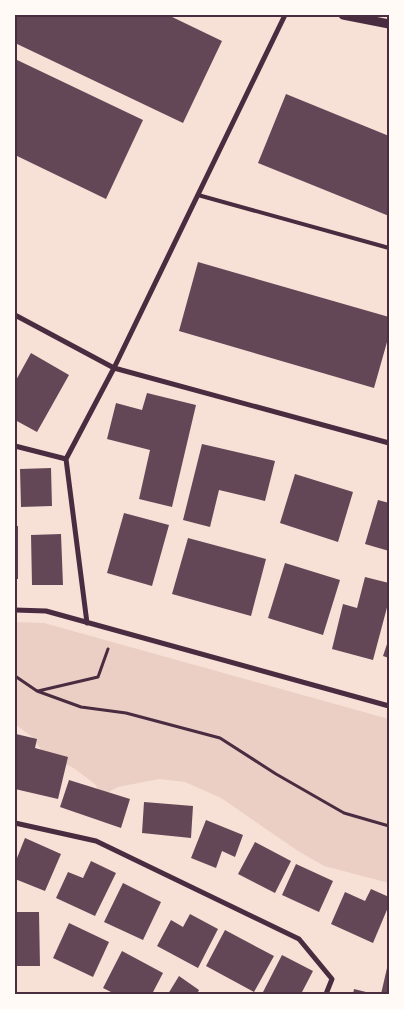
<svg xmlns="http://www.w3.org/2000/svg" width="404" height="1009" font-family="Bitter,serif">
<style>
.green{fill:#ebcfc5}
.building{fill:#644757}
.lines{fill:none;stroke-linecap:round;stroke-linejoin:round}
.path{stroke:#4a2c40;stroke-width:3}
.service{stroke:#4a2c40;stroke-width:4}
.minor{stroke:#4a2c40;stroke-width:5}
.tertiary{stroke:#4a2c40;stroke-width:9}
.neatline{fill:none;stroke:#4a2c40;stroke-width:2}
</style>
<rect width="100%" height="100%" fill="#f7e1d7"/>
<path class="green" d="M15,622l29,1 345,96v164l-65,-17 -26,-15 -77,-53 -36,-16 -26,-3 -41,8 -13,7 -7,-3 -2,-6 -21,-16 -33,-18 -11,-15 -16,-12z"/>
<path class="building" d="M15,15h153l54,26 -39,82 -168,-80z
M15,59l128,61 -37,79 -91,-44z
M286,94l103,42v80l-131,-53z
M198,262l191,55v18l-15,53 -195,-57z
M31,353l38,22 -32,57 -22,-12v-38z
M147,393l49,12 -24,102 -33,-8 11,-49 -43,-11 9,-36 26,7z
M202,444l73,17 -10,40 -46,-11 -9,37 -27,-7z
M51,468l1,38 -31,1 -1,-38z
M295,474l58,18 -15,50 -58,-19z
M378,500l11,3v48l-24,-7z
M124,513l45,12 -17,61 -45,-13z
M15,526h3v53h-3z
M61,534l2,51h-31l-1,-50z
M188,538l78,21 -15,57 -79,-22z
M285,563l55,17 -17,55 -55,-17z
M365,577l24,6v17l-16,60 -41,-11 11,-45 14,4z
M389,638v20l-6,-2z
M16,734l21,5 -2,9 33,9 -10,42 -43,-10z
M69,780l61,19 -9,29 -61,-21z
M144,802l49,4 -2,32 -49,-5z
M206,820l37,15 -8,22 -13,-6 -6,17 -25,-10z
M25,838l36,16 -16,37 -30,-12v-16z
M255,842l36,19 -16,32 -37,-19z
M91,861l25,12 -21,43 -39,-18 12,-26 15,6z
M296,864l37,17 -14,31 -37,-17z
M123,883l38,19 -18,38 -39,-18z
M371,889l18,8v8l-16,38 -42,-19 14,-32 20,9z
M15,912h24l1,54h-25z
M190,914l28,15 -20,39 -41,-22 14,-26 12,7z
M69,923l40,19 -16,35 -40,-19z
M225,930l49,26 -20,36 -48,-26z
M122,951l41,22 -11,21h-37l-12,-6z
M282,955l31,16 -12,23h-39z
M387,968l2,1v25h-8z
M179,976l20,14 -2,4h-29z
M354,989l16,4v1h-17z"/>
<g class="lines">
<path class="path" d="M15,676l22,15 44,16 45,6 94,25 56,36 68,39 45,13
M38,691l60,-14 10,-28"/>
<path class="service" d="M198,195l191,53"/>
<path class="minor" d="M15,315l99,53 275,75
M15,446l51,13
M15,610l31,1 343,95
M87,623l-21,-164 48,-91 171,-353
M15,823l81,18 203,98 33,40 -6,15"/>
<path class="tertiary" d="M343,15l46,9"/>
</g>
<rect width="404" height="1009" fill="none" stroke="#fffaf5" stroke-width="32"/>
<rect x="16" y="16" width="372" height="977" class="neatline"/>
</svg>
